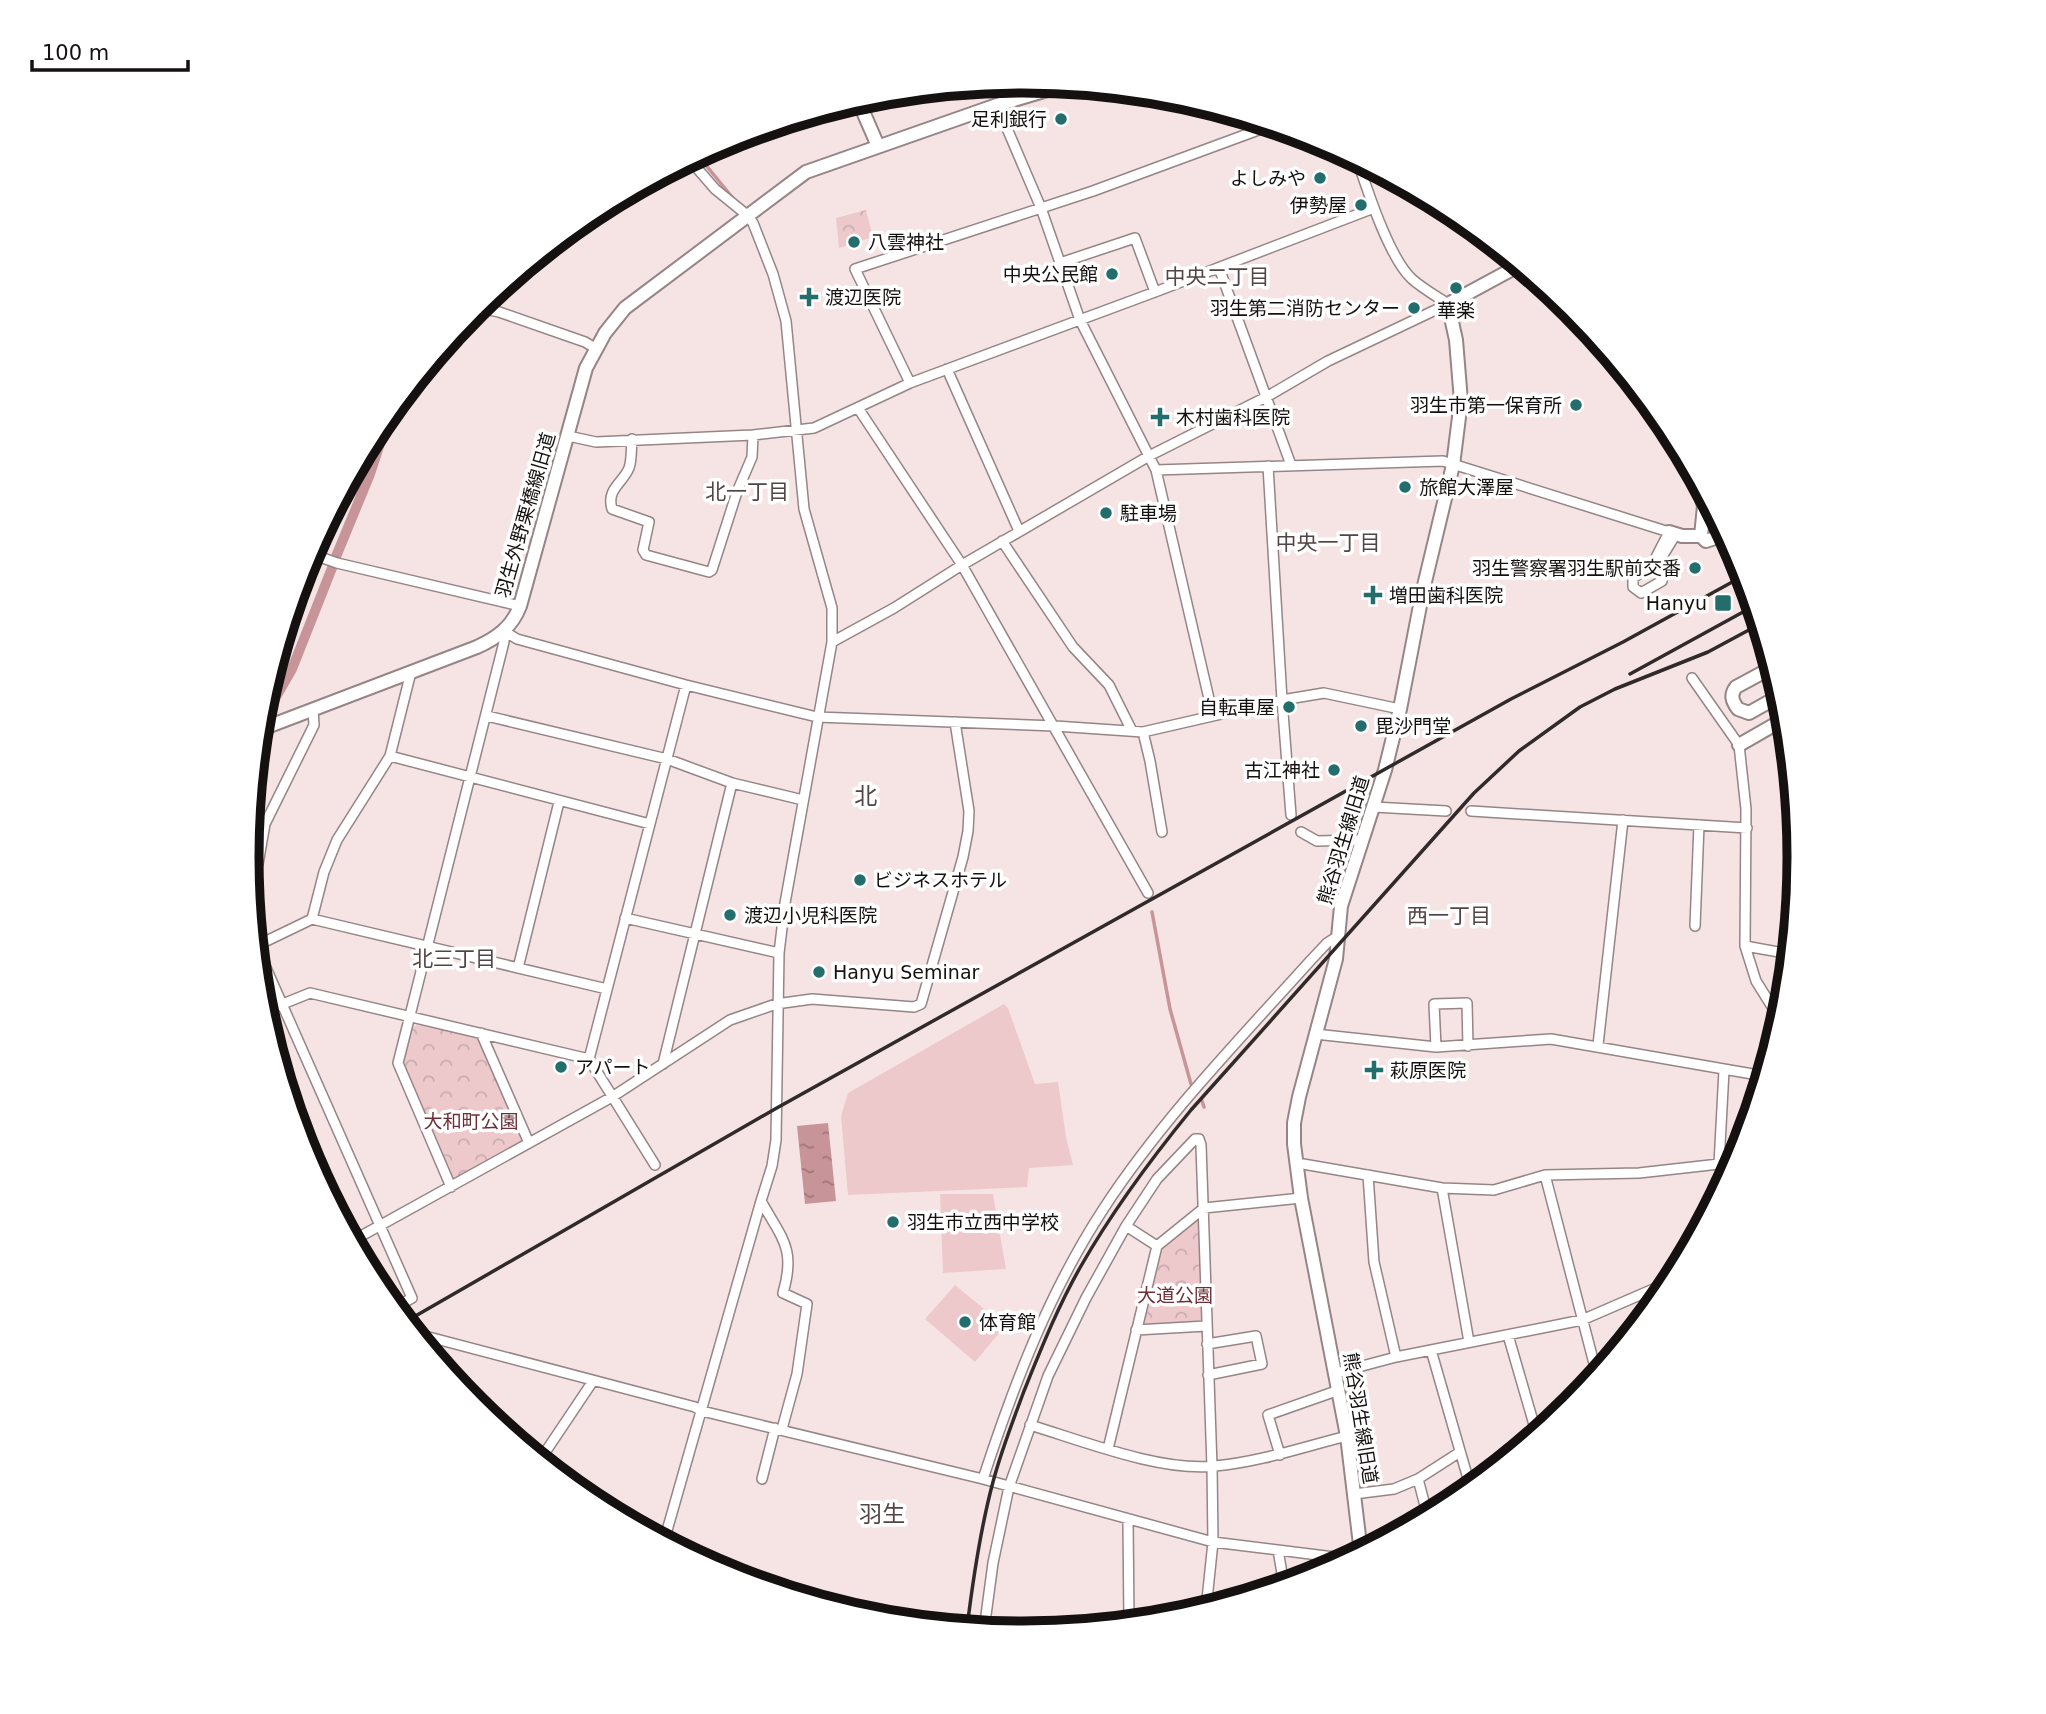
<svg xmlns="http://www.w3.org/2000/svg" width="2046" height="1714" font-family="'DejaVu Sans','Noto Sans JP',sans-serif">
<style>
.cemetery{fill:url(#cemetery-stones)}
.park{fill:url(#park-crowns)}
.pitch{fill:#edc9cc}
.water{fill:url(#water-ripples)}
.lines{fill:none;stroke-linecap:round;stroke-linejoin:round}
.stream{stroke:#c79499;stroke-width:3.5}
.canal{stroke:#c79499;stroke-width:10}
.street-casing{stroke:#958586;stroke-width:12}
.secondary-casing{stroke:#958586;stroke-width:16}
.street{stroke:#fff;stroke-width:9}
.secondary{stroke:#fff;stroke-width:12}
.rail{stroke:#312a2a;stroke-width:3.5}
.poi-dot{fill:#236e6c;stroke:#fff;stroke-width:2.5}
.labels{text-anchor:middle;dominant-baseline:central;stroke-width:7;stroke-linejoin:round;paint-order:stroke}
.poi-label{font-size:19px;fill:#161111;stroke:#fff;text-anchor:start}
.street-label{font-size:19px;fill:#161111;stroke:#fff}
.park-label{font-size:19px;fill:#6e2e38;stroke:#fff}
.neighbourhood-label{font-size:21px;fill:#534445;stroke:#fff}
.quarter-label{font-size:23px;fill:#534445;stroke:#fff}
.rim{fill:none;stroke:#161111;stroke-width:9}
</style>
<defs>
<pattern id="cemetery-stones" width="16" height="16" patternUnits="userSpaceOnUse" patternTransform="scale(1.75)"><rect width="16" height="16" fill="#edc9cc"/><path d="M2 7V4a2 2 0 0 1 4 0v3zM10 15v-3a2 2 0 0 1 4 0v3z" fill="#caacae"/></pattern>
<pattern id="park-crowns" width="20" height="18" patternUnits="userSpaceOnUse" patternTransform="scale(1.75)"><rect width="20" height="18" fill="#edc9cc"/><path d="M2 6a3 3 0 1 1 6 0M12 15a3 3 0 1 1 6 0" fill="none" stroke="#caacae"/></pattern>
<pattern id="water-ripples" width="26" height="14" patternUnits="userSpaceOnUse" patternTransform="scale(1.75)"><rect width="26" height="14" fill="#c79499"/><path d="M2 4q2-2 4 0t4 0M15 11q2-2 4 0t4 0" fill="none" stroke="#a1777b"/></pattern>
</defs>
<rect width="100%" height="100%" fill="#f6e4e5"/>
<path class="cemetery" d="M373,434l-22,62 -10,-2z"/>
<path class="park" d="M866,210l7,27 -34,11 -3,-30z
M417,1025l62,11 46,106 -73,41 -49,-119 8,-36z
M1200,1216l2,106 -61,5 19,-80z"/>
<path class="pitch" d="M1004,1004l4,4 27,76 23,-2 8,55 7,28 -44,3 -2,19 -179,8 -7,-79 7,-23z
M940,1194h53l13,75 -63,4z
M955,1285l50,41 -30,36 -50,-43z"/>
<path class="water" d="M828,1123l8,78 -31,3 -8,-78z"/>
<g class="lines">
<path class="stream" d="M700,158l32,39
M1152,912l18,97 21,75
M1202,1101l2,6"/>
<path class="canal" d="M387,418l1,-6
M335,559l35,-85 15,-46
M269,709l23,-40 40,-101"/>
<g class="street-casing">
<path id="street" d="M997,105l44,103 39,112 76,150 57,246
M1060,263l75,-25 20,54
M1219,268l72,197
M475,307l24,5 86,30 10,6
M947,369l72,162
M910,383l-55,-114 238,-78 179,-66
M858,408l104,157 186,328
M568,436l28,6 157,-7 61,-7 96,-45 245,-91 219,-84
M632,439c-1,9 0,21 -3,29 -6,15 -23,21 -17,41l37,13 -6,28 3,5 63,17 3,-2 25,-78 15,-35 1,-22
M1268,466l14,234 9,115
M1156,470l287,-9 226,71 -17,33 -19,13v9l8,6 21,-12 1,-5 -4,-11 1,-5 16,-26
M1002,541l71,106 36,38 23,46
M309,553l28,10 183,43
M303,568l17,-10
M504,631l13,8 169,46 131,32 238,9 88,6 139,-32 42,-7 76,16
M832,642l62,-34 68,-43 187,-109 119,-60 60,-35 120,-57c-12,-8 -26,-16 -36,-25 -23,-21 -45,-90 -55,-120
M1692,678l47,67 7,64 -1,137 11,35 25,40
M487,716l180,43 65,24 71,17
M1143,732l7,29 12,71
M390,756l260,68
M1374,807l72,4
M1471,811l276,17
M1301,832l16,9 46,-1
M248,868l10,-4 7,-40 49,-99 -1,-16
M625,918l154,35
M312,919l295,70
M1695,926l4,-101
M255,943l157,355 -18,10
M256,946l56,-27 12,-47 13,-32 53,-84 21,-84
M1745,946l45,8
M518,968l41,-166
M263,1012l47,-19 279,66 66,106
M481,1033l48,110
M1315,1034l121,13 115,-8 213,37
M1598,1045l25,-225
M1436,1047l-2,-43 33,-1 1,43
M589,1059l97,-374
M663,1064l69,-281
M1724,1070l-5,94 8,15
M1296,1164h7l139,24 52,2 51,-15 94,-2 80,-9
M1368,1175l6,87 22,95
M1545,1175l52,200
M451,1187l-53,-124 106,-421v-11
M1442,1188l27,154
M761,1201c21,38 35,47 22,92l24,11 -10,70 -15,55
M1126,1226l31,20
M352,1241l260,-144 118,-77 46,-16 36,-5 102,8 7,-3 42,-147 5,-26 1,-20 -14,-89
M1136,1330l70,-4
M1508,1335l29,100
M1207,1344l49,-8 6,28 -54,11
M425,1346v-10l270,71 7,4 281,68 230,63 137,17
M1431,1350l40,139
M1336,1373l60,-16 186,-37 90,-39
M1030,1425c53,16 131,47 185,41 45,-4 88,-19 132,-30
M1108,1449l49,-203 47,-38 97,-10
M1280,1455l-12,-40 71,-25
M540,1460l53,-79
M762,1479l13,-51
M983,1479c31,-95 66,-187 121,-271 59,-90 135,-168 207,-248l16,-17 11,-7
M1418,1479l10,38
M1354,1494l40,-5 24,-10 42,-27
M1128,1520l1,103
M664,1541l97,-340 11,-35 4,-26 3,-187 6,-50 47,-261v-34l-28,-99 -18,-188 -13,-47 -20,-51 -6,-8 -32,-26 -26,-30
M1278,1550l6,35
M750,1582h26
M984,1630l9,-67 16,-76 39,-111 38,-78 40,-72 31,-47 38,-40h4l2,6 11,322 1,75 -7,67
M1006,1632l80,-5"/>
</g>
<g class="secondary-casing">
<path id="secondary" d="M858,100l20,46
M1695,476l9,30 13,27 -2,5 -9,3 -5,-5 3,-30
M1669,532l13,4h19
M1773,667l-37,20c-6,8 -4,14 2,22l11,4 32,-18
M259,730l218,-83c20,-9 35,-20 43,-41l66,-238 19,-35 20,-25 181,-136 191,-67 67,-20
M1739,745l47,-27
M1361,1553l-14,-117 -46,-238 -7,-54v-21l5,-26 37,-138 5,-53 44,-136 15,-61 23,-119 30,-125 8,-64 -5,-61 -8,-36 72,-39"/>
</g>
<use href="#street" class="street"/>
<use href="#secondary" class="secondary"/>
<path class="rail" d="M1630,674l124,-68
M405,1322l370,-213 736,-410 112,-57 122,-67
M967,1628c6,-49 13,-98 26,-146 8,-31 20,-61 31,-91 17,-42 34,-85 57,-125 32,-56 70,-107 110,-156l283,-317 45,-42 61,-44 35,-18 93,-37 52,-28"/>
</g>
<g class="poi-dot">
<circle cx="1061" cy="119" r="7"/>
<circle cx="1320" cy="178" r="7"/>
<circle cx="1361" cy="205" r="7"/>
<circle cx="854" cy="242" r="7"/>
<circle cx="1112" cy="274" r="7"/>
<circle cx="1456" cy="288" r="7"/>
<path d="M805.5 286.5h7v7h7v7h-7v7h-7v-7h-7v-7h7z"/>
<circle cx="1414" cy="308" r="7"/>
<circle cx="1576" cy="405" r="7"/>
<path d="M1156.5 406.5h7v7h7v7h-7v7h-7v-7h-7v-7h7z"/>
<circle cx="1405" cy="487" r="7"/>
<circle cx="1106" cy="513" r="7"/>
<circle cx="1695" cy="568" r="7"/>
<path d="M1369.5 584.5h7v7h7v7h-7v7h-7v-7h-7v-7h7z"/>
<rect x="1714" y="594" width="18" height="18" rx="3.5"/>
<circle cx="1289" cy="707" r="7"/>
<circle cx="1361" cy="726" r="7"/>
<circle cx="1334" cy="770" r="7"/>
<circle cx="860" cy="880" r="7"/>
<circle cx="730" cy="915" r="7"/>
<circle cx="819" cy="972" r="7"/>
<circle cx="561" cy="1067" r="7"/>
<path d="M1370.5 1059.5h7v7h7v7h-7v7h-7v-7h-7v-7h7z"/>
<circle cx="893" cy="1222" r="7"/>
<circle cx="965" cy="1322" r="7"/>
</g>
<g class="labels">
<g class="poi-label">
<text x="1047" y="119" text-anchor="end">足利銀行</text>
<text x="1306" y="178" text-anchor="end">よしみや</text>
<text x="1347" y="205" text-anchor="end">伊勢屋</text>
<text x="868" y="242">八雲神社</text>
<text x="1098" y="274" text-anchor="end">中央公民館</text>
<text x="825" y="297">渡辺医院</text>
<text x="1400" y="308" text-anchor="end">羽生第二消防センター</text>
<text x="1456" y="310" text-anchor="middle">華楽</text>
<text x="1562" y="405" text-anchor="end">羽生市第一保育所</text>
<text x="1176" y="417">木村歯科医院</text>
<text x="1419" y="487">旅館大澤屋</text>
<text x="1120" y="513">駐車場</text>
<text x="1681" y="568" text-anchor="end">羽生警察署羽生駅前交番</text>
<text x="1389" y="595">増田歯科医院</text>
<text x="1707" y="603" text-anchor="end">Hanyu</text>
<text x="1275" y="707" text-anchor="end">自転車屋</text>
<text x="1375" y="726">毘沙門堂</text>
<text x="1320" y="770" text-anchor="end">古江神社</text>
<text x="874" y="880">ビジネスホテル</text>
<text x="744" y="915">渡辺小児科医院</text>
<text x="833" y="972">Hanyu Seminar</text>
<text x="575" y="1067">アパート</text>
<text x="1390" y="1070">萩原医院</text>
<text x="907" y="1222">羽生市立西中学校</text>
<text x="979" y="1322">体育館</text>
</g>
<g class="street-label">
<text transform="translate(525 515) rotate(-74)">羽生外野栗橋線旧道</text>
<text transform="translate(1343 840) rotate(-73)">熊谷羽生線旧道</text>
<text transform="translate(1361 1418) rotate(81)">熊谷羽生線旧道</text>
</g>
<g class="park-label">
<text x="471" y="1121">大和町公園</text>
<text x="1175" y="1295">大道公園</text>
</g>
<g class="neighbourhood-label">
<text x="1217" y="277">中央二丁目</text>
<text x="747" y="492">北一丁目</text>
<text x="1328" y="543">中央一丁目</text>
<text x="1449" y="916">西一丁目</text>
<text x="454" y="959">北三丁目</text>
</g>
<g class="quarter-label">
<text x="866" y="796">北</text>
<text x="882" y="1514">羽生</text>
</g>
</g>
<path d="M0 0H2046V1714H0ZM259 857a764 764 0 1 1 1528 0a764 764 0 1 1-1528 0Z" fill="#fff" fill-rule="evenodd"/>
<path class="rim" d="M259 857a764 764 0 1 1 1528 0a764 764 0 1 1-1528 0Z"/>
<path d="M32 60v10h156v-10" fill="none" stroke="#161111" stroke-width="3.5"/>
<text x="42" y="60" font-size="21" fill="#161111" stroke="#ffffff" stroke-width="5" paint-order="stroke">100 m</text>
</svg>
